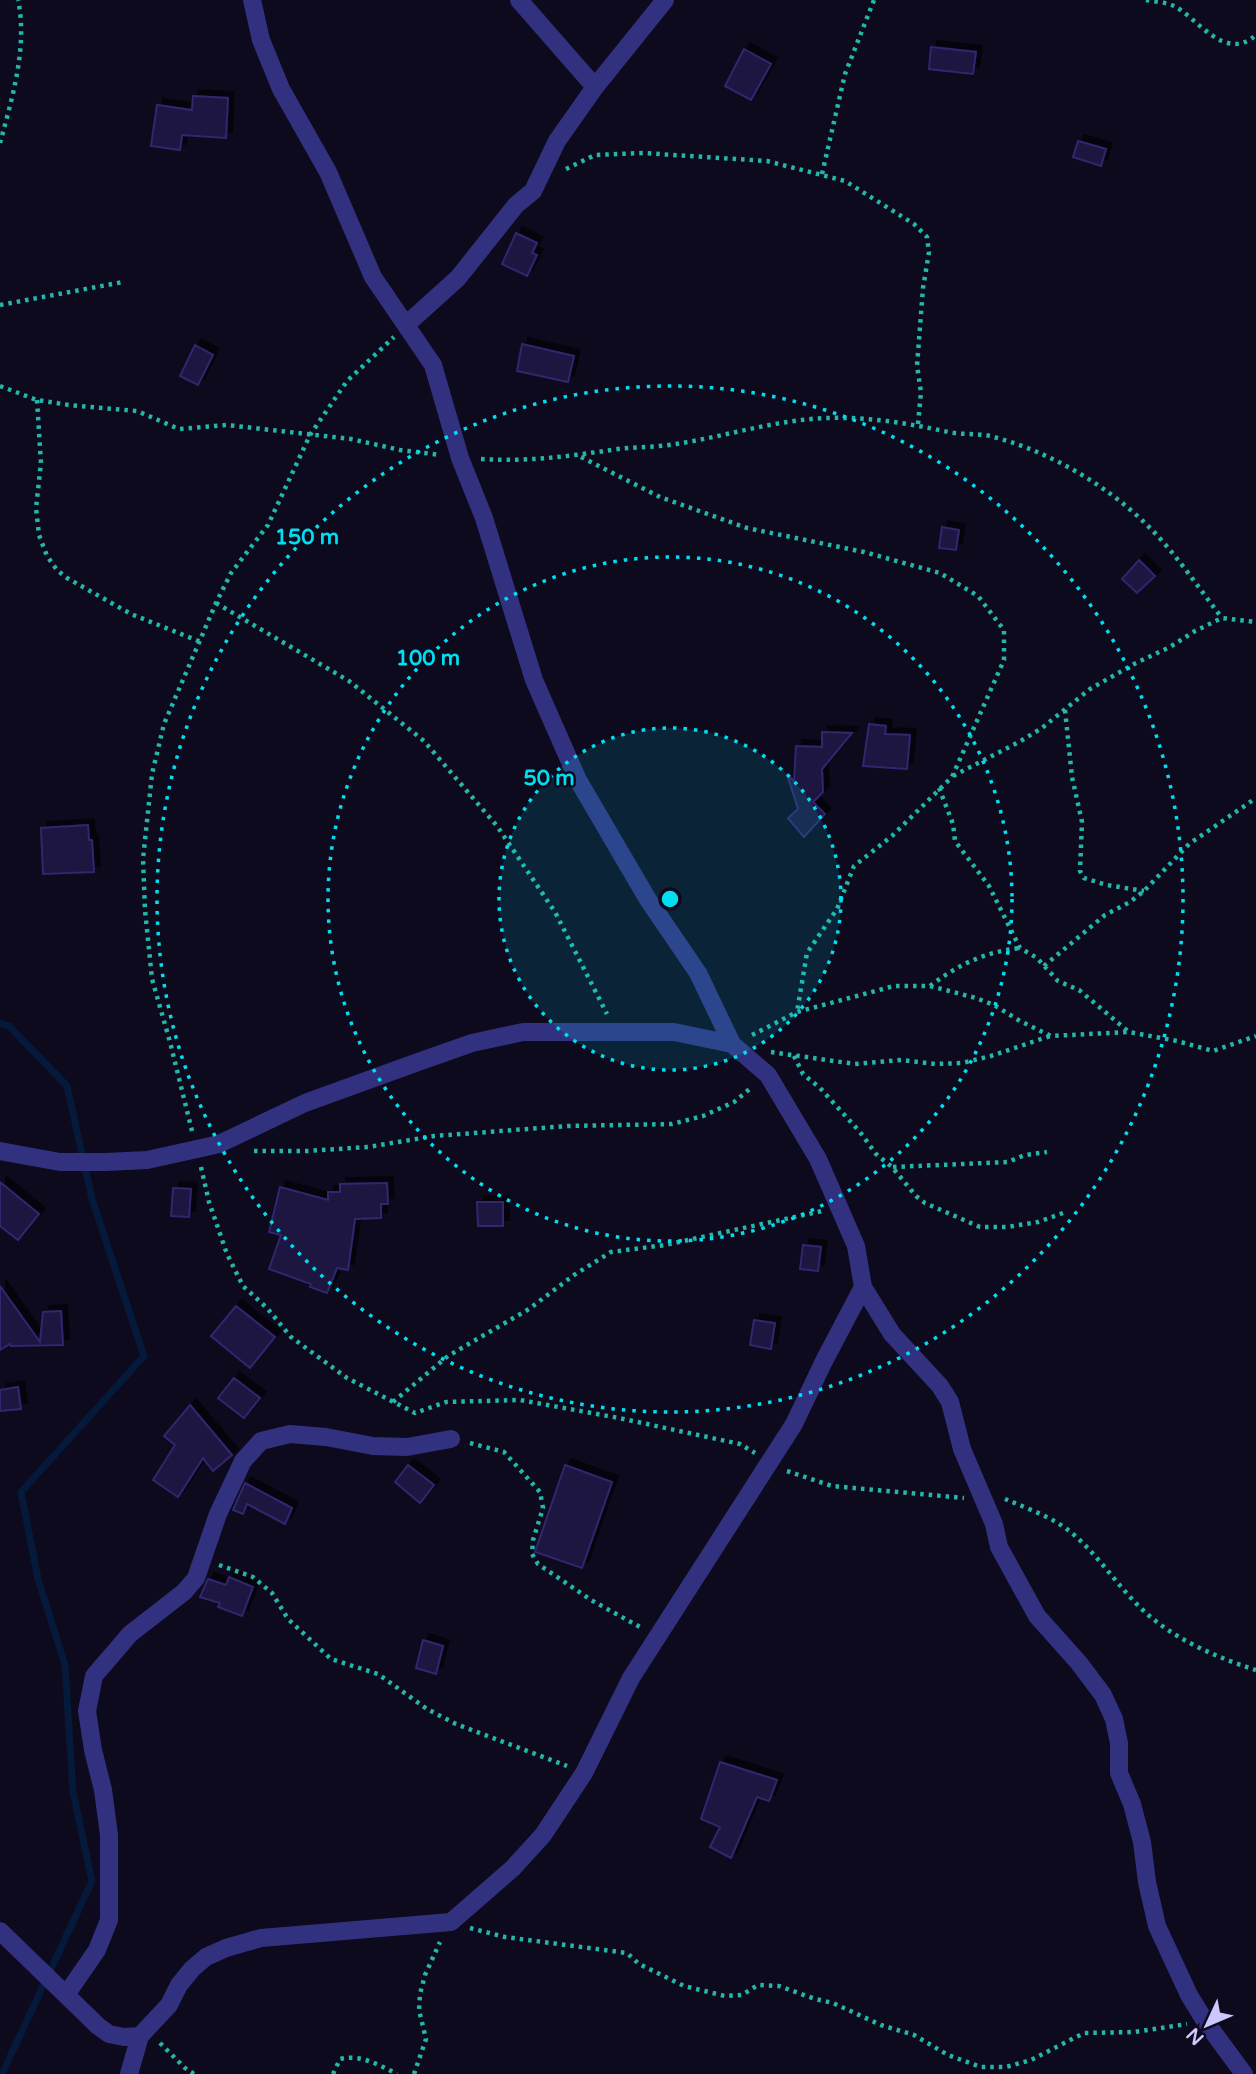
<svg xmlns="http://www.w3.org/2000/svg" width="1256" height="2074" font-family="'Varela Round',sans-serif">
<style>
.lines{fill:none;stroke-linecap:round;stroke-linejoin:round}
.stream{stroke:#051a3b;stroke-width:7}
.building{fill:#1c1540;stroke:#32256e;stroke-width:2;filter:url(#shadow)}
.path{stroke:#24b6aa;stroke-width:4.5;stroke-dasharray:3.5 5;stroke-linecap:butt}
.minor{stroke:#323180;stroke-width:18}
.ring{fill:none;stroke:#00dff2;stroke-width:3.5;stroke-dasharray:3.5 7}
.centre{fill:#00dff2;stroke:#0d0a1d;stroke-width:3.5}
.ring-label{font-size:21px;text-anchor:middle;font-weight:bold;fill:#00dff2;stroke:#0d0a1d;stroke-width:5;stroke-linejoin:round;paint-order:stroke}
</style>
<defs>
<filter id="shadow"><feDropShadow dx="6" dy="-6" stdDeviation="0" flood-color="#0009"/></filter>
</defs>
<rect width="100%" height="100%" fill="#0d0a1d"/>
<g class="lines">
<path class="stream" d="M0,1023l9,3 58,60 25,113 52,157 -123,136 17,87 27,86 8,127 19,89 -90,193"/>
</g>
<path class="building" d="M931,47l45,5 -3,22 -44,-5z
M744,49l27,15 -20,36 -26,-14z
M193,96l35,2 -2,40 -44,-3 -2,15 -29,-4 6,-41 35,5z
M1078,141l28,8 -5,17 -28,-9z
M516,233l21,10 -5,10 5,2 -10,21 -25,-12z
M522,344l52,12 -6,26 -51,-11z
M195,345l18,10 -15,30 -18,-9z
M942,527l17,3 -3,20 -17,-2z
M1139,560l16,16 -18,17 -15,-14z
M869,724l17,2 -1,8 25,1 -3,34 -44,-3z
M822,732l30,1 -30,36 1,23 -10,10 12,12 -21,23 -16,-19 10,-9 -11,-35 7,7 2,-35 26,1z
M88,825l1,15h3l2,32 -51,2 -2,-46z
M0,1182l39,32 -21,26 -18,-14z
M387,1183l1,21h-7v14l-26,1 -7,51 -11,-2 -10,25 -17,-6 1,-3 -42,-15 12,-34 -12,-3 11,-45 48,13v-8h12v-8z
M173,1188l18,1 -2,28 -18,-1z
M477,1202h26v24h-25z
M803,1245l18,2 -3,24 -18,-2z
M0,1286l40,56 3,-30 18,-1 2,34 -52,1 -1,-2 -10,6z
M236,1306l39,31 -25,31 -39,-32z
M754,1320l21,3 -4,26 -21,-4z
M234,1378l26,20 -16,20 -26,-20z
M18,1387l3,22 -21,2v-21z
M190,1405l42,50 -19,16 -10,-13 -25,39 -25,-17 22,-35 -11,-9z
M408,1465l26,20 -14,18 -25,-21z
M565,1465l47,17 -30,86 -47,-16z
M245,1483l47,25 -7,16 -38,-20 -4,10 -10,-4z
M229,1577l24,10 -11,29 -24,-9 2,-4 -20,-6 8,-18 18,6z
M423,1640l20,6 -7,28 -20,-6z
M720,1762l57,18 -8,21 -12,-4 -26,61 -21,-11 10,-20 -19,-8z"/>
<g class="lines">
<path class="path" d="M1146,0c9,2 20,2 28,6 23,11 50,57 82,29
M0,143c12,-44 28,-97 18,-143
M566,169l29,-14 48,-2 124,8 78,20 69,43 13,13 2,15 -6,36 -6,78 4,26 -3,32
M822,174l23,-100 29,-74
M0,305l123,-23
M0,386l37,14 32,5 68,6 42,18 48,-4 124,14 49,11 41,5
M37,400l4,63 -5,45 3,27 8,21 10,14 10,8 64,36 70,28
M581,457l79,40 87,31 117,24 76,21 38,23 26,34v30l-52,117 -60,59 -38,30 -17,43 -30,44 -10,59
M481,459c51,3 88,-3 137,-10 19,-2 39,-2 58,-5 45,-7 90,-21 135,-25 47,-4 92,3 137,13 14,3 28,1 42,4 56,14 114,47 156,88 28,27 52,63 76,94
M216,603l133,78 75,60 73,85 58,86 52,102
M1065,710l7,67 10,45 -2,49 4,7 23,7 37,6
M953,776l66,-34 23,-14 48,-39 46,-26 34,-16 25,-16 27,-13 34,4
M939,788l14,36 2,17 34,45 31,62 17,10 21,23 21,9 50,42
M1044,966l61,-51 25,-13 14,-11 45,-47 67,-46
M930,986c29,-22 55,-34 90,-38
M752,1035l45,-23 97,-26h36l46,12 18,7 26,16 31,15 78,-4 48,9 36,10 43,-15
M771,1052l84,12 46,-4 34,4 27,-1 29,-7 59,-20
M794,1056l9,18 17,14 40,44 16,22 16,13 24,29 9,7 55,24h27l31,-5 25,-9
M192,1131l-22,-89 -18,-63 -7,-69 -2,-51 9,-85 12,-50 52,-121 15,-30 37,-48 42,-90 37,-54 47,-44
M254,1151h53l61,-4 66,-11 134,-10 104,-2 31,-8 31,-14 18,-15
M201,1167l8,35 18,52 16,32 24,22 24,29 56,41 68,35 31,-11 74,-2 99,18 121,26 15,9
M893,1167l115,-5 17,-7 22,-3
M393,1402l55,-46 81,-47 45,-34 37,-23 54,-7 157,-34
M470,1443l34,9 36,40 3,16 -10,32 -1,14 6,10 53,36 49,27
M787,1471l45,15 132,12
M1005,1499c19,8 41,16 59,28 31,22 54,61 82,86 30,27 72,45 110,57
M219,1565l34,12 19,16 16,26 43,40 47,15 49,35 29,15 111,42
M470,1928l35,9 122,16 12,11 45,22 41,10 17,-1 16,-10 21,1 36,13 18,4 48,22 33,10 34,20 33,12h25l25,-7 53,-27 50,-1 53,-8
M160,2043l25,25 9,6
M333,2074l7,-15c21,-5 39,6 57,15
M414,2074l12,-35 -7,-29 1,-16 5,-19 15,-33"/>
<path class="minor" d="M519,0l76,87
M407,324l51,-46 58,-73 17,-14 24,-50 38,-54 70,-87
M0,1151l60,11h46l41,-2 50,-11 22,-5 86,-41 113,-41 54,-19 51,-11h151l58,12
M863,1287l29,47 48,52 10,16 12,47 32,75 5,23 38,69 42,47 24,32 11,24 5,24v30l13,31 10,38 5,40 10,44 32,69 16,26 39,53
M0,1931l98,95 11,8 15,3 16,-1 29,-31 10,-20 13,-16 14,-12 20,-9 35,-10 190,-16 62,-54 30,-33 41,-62 47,-95 163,-254 30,-63 39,-74 -7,-41 -38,-87 -50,-84 -36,-31 -34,-71 -51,-75 -69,-118 -44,-100 -50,-162 -24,-60 -27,-93 -60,-88 -45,-105 -47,-83 -20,-49 -9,-40
M66,1995l31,-45 12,-30v-85l-6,-45 -10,-40 -6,-39 7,-35 36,-42 54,-42 12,-14 22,-64 25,-53 18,-20 29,-7 36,3 47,9 34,1 44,-8
M129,2074l11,-38"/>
</g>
<circle cx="670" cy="899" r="171" fill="#00dff2" fill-opacity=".12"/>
<g class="ring">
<circle cx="670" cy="899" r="171"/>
<circle cx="670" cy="899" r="342"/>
<circle cx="670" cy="899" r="513"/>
</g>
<circle cx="670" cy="899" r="10" class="centre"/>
<g class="ring-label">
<text x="307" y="544">150 m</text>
<text x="428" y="665">100 m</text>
<text x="549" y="785">50 m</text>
</g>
<g transform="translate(1207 2025) rotate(226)" stroke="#0d0a1d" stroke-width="5" paint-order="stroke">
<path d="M0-5L12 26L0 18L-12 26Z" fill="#ccc7ff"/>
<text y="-10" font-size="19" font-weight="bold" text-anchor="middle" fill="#ccc7ff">N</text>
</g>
</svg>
